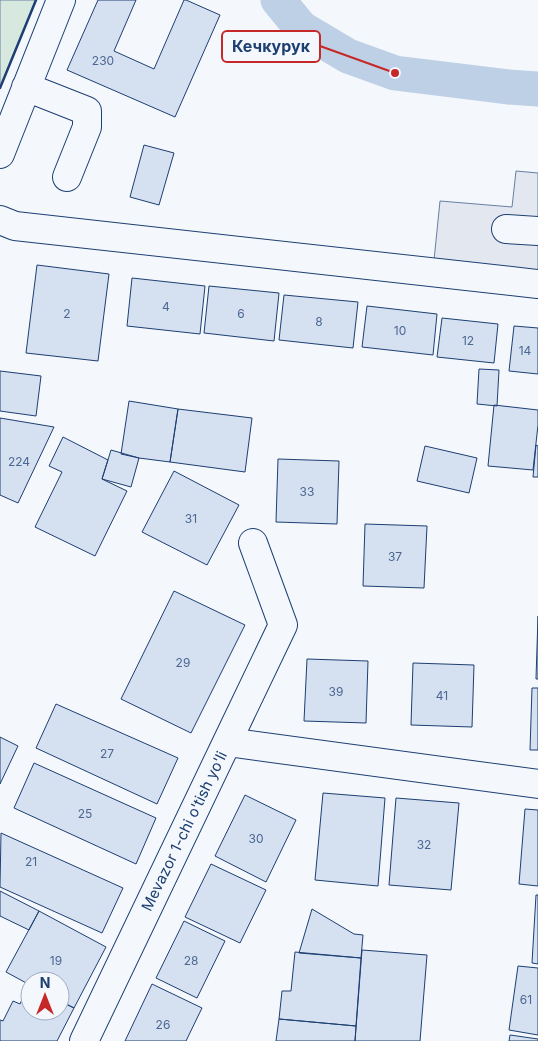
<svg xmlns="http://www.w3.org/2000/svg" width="538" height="1041" font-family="Inter,sans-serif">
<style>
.green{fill:#d7e8df;stroke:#687fa3}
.parking{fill:#e3e8f0;stroke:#687fa3}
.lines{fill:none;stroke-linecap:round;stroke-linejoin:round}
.canal{stroke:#bed0e5;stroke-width:35}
.building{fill:#d5e0f0;stroke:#1d3f73}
.minor-casing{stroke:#1d3f73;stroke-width:30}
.minor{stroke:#f4f7fb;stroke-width:28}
.wall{stroke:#1d3f73;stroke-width:2.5}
.labels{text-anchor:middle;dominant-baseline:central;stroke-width:4;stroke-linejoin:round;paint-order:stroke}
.number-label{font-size:12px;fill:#4b6792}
.street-label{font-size:15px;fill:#1d3f73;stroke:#f4f7fb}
.leader{fill:none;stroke:#c62828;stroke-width:2}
.callout-dot{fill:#c62828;stroke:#f4f7fb;stroke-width:2}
.callout{fill:#f4f7fb;stroke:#c62828;stroke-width:2}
.callout-label{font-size:16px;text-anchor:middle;font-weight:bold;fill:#1d3f73}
</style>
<rect width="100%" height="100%" fill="#f4f7fb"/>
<path class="green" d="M0,0h36l-36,88z"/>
<path class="parking" d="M516,171l22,2v106l-105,-9 7,-69 72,6z"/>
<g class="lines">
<path class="canal" d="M278,0l23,28 47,28 47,17 113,14 30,2"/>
</g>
<path class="building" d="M98,0h38l-22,51 40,18 30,-69h2l34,15 -45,102 -108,-47z
M144,145l30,8 -15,52 -29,-8z
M37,265l72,9 -11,87 -72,-8z
M132,278l73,8 -5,48 -73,-8z
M209,286l70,7 -5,48 -70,-8z
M284,295l74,7 -5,46 -74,-8z
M367,306l70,8 -4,41 -71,-8z
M442,318l56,6 -4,39 -57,-6z
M514,326l24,2v46l-29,-3z
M479,369l20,1 -2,36 -20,-2z
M0,371l41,5 -5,40 -36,-5z
M129,401l49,8 -8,53 -31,-4 -18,-4z
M494,405l44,5v15l-5,45 -45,-4z
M178,409l74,9 -7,54 -75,-10z
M0,418l54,9 -36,76 -18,-8z
M63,437l45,23 -6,19 25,12 -32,65 -60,-29 27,-55 -13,-6z
M536,445l2,1v31h-5z
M425,446l52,12 -8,35 -52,-12z
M111,450l28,8 -8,29 -29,-8z
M278,459l61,2 -2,63 -61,-2z
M174,471l65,34 -32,60 -65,-33z
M365,524l62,2 -3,62 -61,-2z
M174,591l71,34 -54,108 -70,-34z
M538,616v63h-2z
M307,659l61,2 -2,62 -62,-2z
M413,663l61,2 -2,62 -61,-2z
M532,688h6v62h-8z
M56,704l122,54 -21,46 -121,-56z
M0,737l18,9 -18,38z
M34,763l122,55 -20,46 -122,-56z
M323,793l62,5 -7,88 -63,-6z
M245,795l51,25 -30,62 -51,-26z
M396,798l63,5 -8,87 -62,-5z
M525,809l13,1v76l-19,-2z
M1,833l122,55 -21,45 -102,-46z
M211,864l55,26 -26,53 -55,-26z
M0,891l39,20 -10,19 -29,-14z
M536,895h2v69l-6,-1z
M312,909l42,25 9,1 -2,23 -62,-5z
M39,911l67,36 -32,61 -14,-7v-20h-30v4l-24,-13z
M184,921l41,20 -28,57 -41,-20z
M362,950l65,5 -7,86h-65z
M295,952l66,6 -5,68 -77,-7 3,-28h9z
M518,966l20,2v67l-29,-5z
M29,984l1,27h30v-10l14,7 -17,33h-57v-21l3,1 10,-20 7,3z
M152,984l50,24 -16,33h-61z
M279,1019l77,7 -1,15h-79z
M510,1035l28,4v2h-29z"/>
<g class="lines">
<g class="minor-casing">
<path id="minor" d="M26,87l61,24v16l-20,50
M0,154l61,-154
M0,220l15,6 523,58
M506,229l32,2
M227,742l56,-117 -30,-82
M84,1041l143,-299 311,42"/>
</g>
<use href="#minor" class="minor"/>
<path class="wall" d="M0,88l36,-88"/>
</g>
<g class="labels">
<g class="number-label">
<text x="103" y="60">230</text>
<text x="166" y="306">4</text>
<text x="67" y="313">2</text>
<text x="241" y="313">6</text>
<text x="319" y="321">8</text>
<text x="400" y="330">10</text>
<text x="468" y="340">12</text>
<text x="525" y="350">14</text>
<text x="19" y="461">224</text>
<text x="307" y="491">33</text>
<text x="191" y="518">31</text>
<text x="395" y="556">37</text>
<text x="183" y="662">29</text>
<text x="336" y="691">39</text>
<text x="442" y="695">41</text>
<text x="107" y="753">27</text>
<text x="85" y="813">25</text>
<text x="256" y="838">30</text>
<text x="424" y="844">32</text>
<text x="31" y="861">21</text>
<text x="56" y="960">19</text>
<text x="191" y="960">28</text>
<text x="526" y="999">61</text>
<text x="163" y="1024">26</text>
</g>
<g class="street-label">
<text transform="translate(184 831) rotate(-64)">Mevazor 1-chi o'tish yo'li</text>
</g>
</g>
<path class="leader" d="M395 73L320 46"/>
<circle class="callout-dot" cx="395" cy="73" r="5"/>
<rect class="callout" x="222" y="31" width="98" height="31" rx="5"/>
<g class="callout-label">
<text x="271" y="52">Кечкурук</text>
</g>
<g transform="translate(45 996)"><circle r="24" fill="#f4f7fb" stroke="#9eadc5"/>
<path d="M0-4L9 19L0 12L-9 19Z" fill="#c62828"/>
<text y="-8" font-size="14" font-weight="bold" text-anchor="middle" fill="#1d3f73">N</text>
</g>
</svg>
